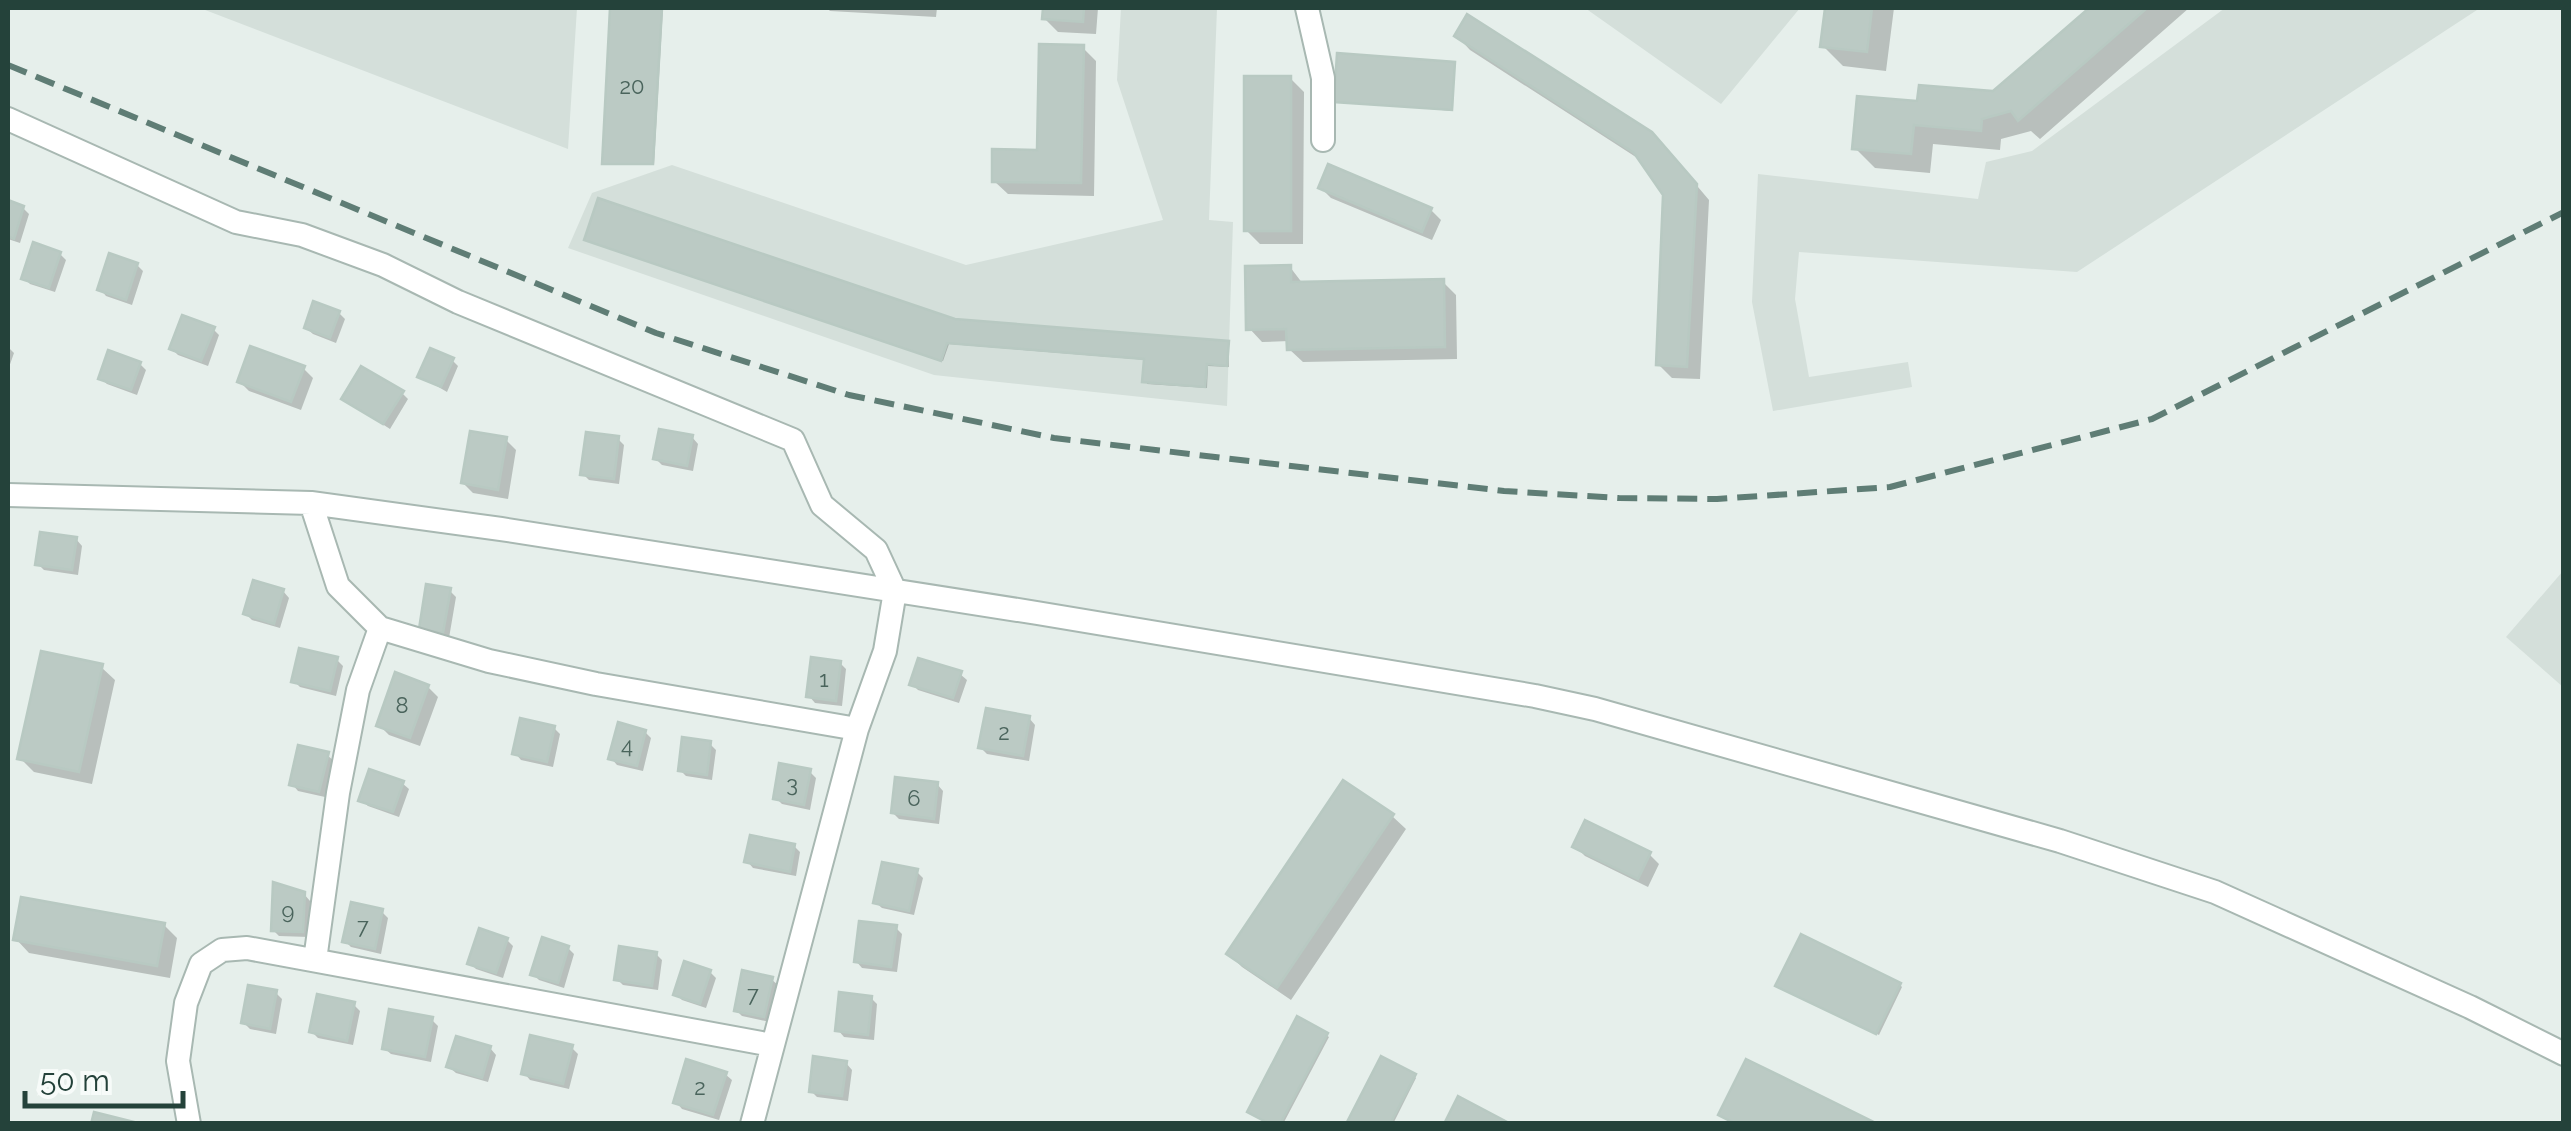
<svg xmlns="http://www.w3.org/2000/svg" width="2571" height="1131" font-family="Raleway,sans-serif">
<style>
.built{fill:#d4dfda}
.shadow{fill:#0003}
.building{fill:#bbcac4;stroke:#b8c9c2;stroke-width:2.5}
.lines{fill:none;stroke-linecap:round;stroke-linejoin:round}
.minor-casing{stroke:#a8b8b2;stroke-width:26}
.minor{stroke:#fff;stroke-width:22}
.rail{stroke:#5f7d75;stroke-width:6;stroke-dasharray:20 10;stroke-linecap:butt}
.labels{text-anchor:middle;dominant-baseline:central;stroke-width:8;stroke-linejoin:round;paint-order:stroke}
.number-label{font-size:22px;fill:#4a645c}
</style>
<rect width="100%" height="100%" fill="#e6efeb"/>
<path class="built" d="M200,8h377l-9,141z
M1121,8h96l-8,212 24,2 -6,184 -293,-31 -366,-127 24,-55 80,-28 294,100 197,-45 -46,-140z
M1585,8h215l-79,96z
M2225,8h255l-403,264 -278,-20 -4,47 14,78 99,-15 4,25 -139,24 -21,-109 6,-128 220,25 8,-37 46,-11z
M2563,571v116l-57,-50z"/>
<path class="shadow" d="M612,8h51l-9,157 -49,-2z
M827,8h110l-1,9 -106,-6z
M1045,8h53l-2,26 -38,-2 -14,-14z
M1827,8h67l-8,63 -43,-5 -20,-20z
M2092,8h97l-149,131 -9,-8 -30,8 -1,11 -67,-6 -3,29 -55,-5 -20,-20 65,-44 74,-10z
M1457,36l208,112 44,52 -9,179 -28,-1 -14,-14 8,-169 -24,-34 -172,-111z
M1083,48l13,13 -2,135 -86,-2 -14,-13 45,-28z
M1454,64l-1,47 -117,-10z
M1290,78l14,14 -1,152h-43l-14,-14z
M1321,188l110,22 10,10 -9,20 -101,-42z
M8,203l15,5 6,6 -9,29 -12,-4z
M589,242l365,79 274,22 1,24 -21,-1 -1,22 -60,-4v-24l-198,-16 -6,17z
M60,254l6,6 -11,32 -25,-8 -6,-6z
M137,265l6,6 -11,34 -26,-9 -6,-7z
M1290,267l13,17 140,-2 13,13 1,64 -154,3 -14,-13v-8l-27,1 -13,-14z
M339,313l6,6 -9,24 -23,-9 -7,-6z
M213,329l6,6 -11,31 -30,-11 -6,-6z
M8,347l6,6 -6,17z
M452,360l6,6 -11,26 -27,-16z
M140,364l6,6 -9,25 -30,-11 -7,-6z
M303,368l10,10 -12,32 -52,-19 -10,-10z
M402,393l6,6 -18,30 -46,-30z
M692,437l6,7 -5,27 -31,-6 -6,-6z
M618,439l6,6 -5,39 -30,-4 -6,-6z
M506,440l10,10 -8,49 -35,-6 -10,-10z
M76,539l6,7 -4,29 -34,-5 -6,-6z
M283,591l6,7 -9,30 -28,-8 -6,-6z
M450,591l6,6 -7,41 -21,-4 -7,-6z
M337,660l6,6 -7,30 -36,-9 -6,-6z
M840,663l6,6 -4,37 -27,-3 -6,-7z
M101,667l14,13 -23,104 -58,-12 -14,-14z
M960,674l7,6 -8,23 -41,-13 -6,-6z
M428,687l10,10 -18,49 -31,-11 -10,-10z
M1029,718l6,7 -6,36 -42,-7 -6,-6z
M554,728l6,6 -7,33 -32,-7 -6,-7z
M645,732l6,6 -8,33 -26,-6 -6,-7z
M710,744l6,6 -4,30 -26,-4 -6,-6z
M327,755l7,6 -9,36 -27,-6 -6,-7z
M809,771l7,7 -6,32 -28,-6 -6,-6z
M402,783l7,6 -10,28 -31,-11 -7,-6z
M937,784l6,7 -4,33 -40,-5 -6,-6z
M1392,816l14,13 -115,171 -49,-33 -13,-13z
M794,846l6,6 -4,24 -43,-8 -6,-7z
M1575,846l74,8 10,10 -11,23 -63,-31z
M917,872l6,6 -9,37 -32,-7 -7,-6z
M304,894l6,7 -1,36 -30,-1 -6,-6z
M382,912l6,6 -7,36 -30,-7 -6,-6z
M164,925l13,13 -7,40 -141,-25 -13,-14z
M896,928l6,6 -5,38 -35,-4 -6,-7z
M507,940l6,6 -10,32 -27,-9 -6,-6z
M568,948l6,6 -10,34 -25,-8 -6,-6z
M656,954l6,6 -4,30 -35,-5 -6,-6z
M710,972l6,6 -10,30 -24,-8 -6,-6z
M771,979l7,6 -8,37 -28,-6 -6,-6z
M1900,985l2,2 -23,48 -98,-48z
M276,993l6,6 -6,35 -26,-5 -6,-6z
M871,998l6,6 -3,36 -30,-3 -6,-7z
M354,1005l6,6 -7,34 -35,-7 -6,-6z
M432,1020l6,6 -7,36 -40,-8 -7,-6z
M1326,1035l3,2 -46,87h-12z
M490,1048l6,7 -8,27 -32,-9 -7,-6z
M572,1048l6,6 -9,35 -39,-9 -6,-7z
M846,1063l6,7 -4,31 -31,-4 -6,-6z
M725,1074l7,6 -13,40 -37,-11 -6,-7z
M1414,1076l2,2 -23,46h-44z"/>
<path class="building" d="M610,8h52l-9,156h-51z
M1043,8h41l-1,14 -41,-3z
M1825,8h47l-5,44 -47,-5z
M2089,8h58l-129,113 -7,-10 -29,8 -1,12 -67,-6 -3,29 -59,-5 5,-53 60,5 2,-16 74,6z
M1467,14l185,118 45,52 -10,183 -31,-2 7,-170 -29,-42 -180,-117z
M1039,44l45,1 -3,138 -89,-1v-33l45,1z
M1337,53l118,9 -3,48 -118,-8z
M1244,76h47v155h-47z
M1328,164l104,44 -10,24 -104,-44z
M598,198l357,121 274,22 -2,25 -20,-2 -2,23 -63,-5 2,-23 -197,-16 -6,18 -357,-121z
M8,200l16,6 -10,33 -6,-3z
M33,242l28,10 -12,36 -28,-9z
M109,253l29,10 -12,37 -29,-10z
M1291,265v17l153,-3 1,68 -158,3 -1,-21 -40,1 -1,-64z
M313,301l27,10 -10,27 -26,-10z
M182,315l33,12 -14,34 -32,-12z
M250,346l55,20 -14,36 -54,-20z
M430,348l24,10 -13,29 -24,-10z
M108,350l33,12 -10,28 -33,-11z
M361,366l43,25 -21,33 -42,-25z
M659,429l34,6 -6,31 -34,-7z
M470,431l37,6 -9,53 -37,-7z
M586,432l33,4 -5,43 -34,-4z
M40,532l37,5 -5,33 -37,-5z
M253,580l31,9 -10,35 -31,-10z
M426,584l25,4 -8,45 -24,-4z
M299,648l39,9 -8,34 -39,-9z
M41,651l62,13 -24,108 -62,-13z
M811,657l30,4 -5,40 -30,-4z
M918,658l44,13 -9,27 -44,-13z
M395,672l34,13 -19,53 -34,-12z
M986,708l44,8 -7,40 -45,-8z
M520,718l35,8 -8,36 -35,-8z
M618,722l28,8 -9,36 -29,-7z
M682,737l29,4 -4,34 -29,-4z
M298,745l31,7 -10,40 -30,-7z
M779,763l32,6 -7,36 -31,-6z
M369,769l35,12 -11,31 -35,-11z
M895,777l43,5 -4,37 -43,-6z
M1343,780l51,34 -117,174 -51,-34z
M1585,820l66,32 -13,27 -66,-32z
M750,835l45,9 -5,28 -46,-10z
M882,862l36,7 -9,42 -36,-8z
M273,882l32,10 -2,40 -32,-1z
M21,897l144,26 -8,43 -144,-26z
M351,902l32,7 -8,40 -33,-7z
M859,921l38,4 -6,42 -37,-5z
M479,928l29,10 -12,35 -29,-9z
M1801,934l100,49 -25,51 -101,-48z
M542,937l27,9 -11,37 -28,-8z
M619,946l38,6 -5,34 -38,-6z
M684,961l27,9 -11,34 -27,-9z
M742,970l31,7 -9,40 -30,-6z
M248,985l29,5 -7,39 -29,-6z
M839,992l33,4 -4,39 -33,-4z
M317,994l38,8 -8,39 -38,-9z
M389,1009l44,8 -8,40 -43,-8z
M1297,1016l31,17 -48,91h-10l-23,-12z
M530,1035l43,10 -10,39 -42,-10z
M456,1036l35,10 -9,32 -36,-11z
M813,1056l34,5 -5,35 -33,-4z
M1381,1056l35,18 -26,50h-44z
M686,1059l41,13 -14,43 -40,-12z
M1746,1059l132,65h-142l-18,-9z
M1458,1096l53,28h-67z
M94,1112l48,12h-51z"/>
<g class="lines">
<g class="minor-casing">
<path id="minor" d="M1307,8l16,70v62
M8,119l228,103 66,13 81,30 75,37 335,138 29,65 54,45 19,41 -10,60 -28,78 -105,395
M8,495l303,8 190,26 536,84 498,83 60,13 465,132 155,51 255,115 94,47
M311,503l27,83 42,42 109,33 107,23 261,45
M315,960l23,-167 20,-103 22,-62
M189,1124l-11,-63 8,-58 15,-39 21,-14 25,-2 525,97"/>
</g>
<use href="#minor" class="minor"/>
<path class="rail" d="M8,65l648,268 193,62 205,43 450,53 115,7 98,1 173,-12 262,-68 412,-207"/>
</g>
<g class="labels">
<g class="number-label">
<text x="632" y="86">20</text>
<text x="824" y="679">1</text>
<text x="402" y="705">8</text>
<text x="1004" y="732">2</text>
<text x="627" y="745">4</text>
<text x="792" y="784">3</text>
<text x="914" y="798">6</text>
<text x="288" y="911">9</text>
<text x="363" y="926">7</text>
<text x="753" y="994">7</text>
<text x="700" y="1087">2</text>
</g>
</g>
<rect width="2571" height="1131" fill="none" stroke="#24423a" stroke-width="20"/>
<path d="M25 1091v15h158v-15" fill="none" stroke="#24423a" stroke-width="5"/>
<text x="40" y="1091" font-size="30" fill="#24423a" stroke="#f7fbf9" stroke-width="8" paint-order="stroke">50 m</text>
</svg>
